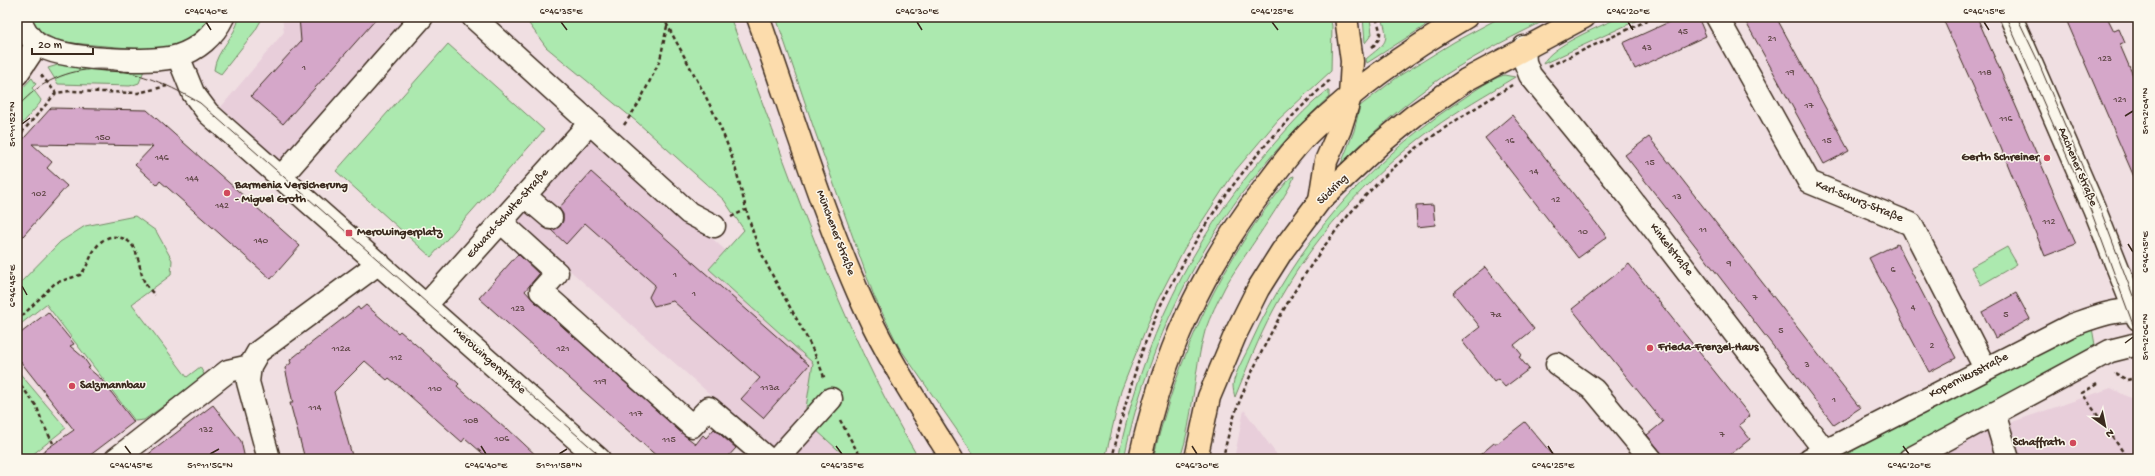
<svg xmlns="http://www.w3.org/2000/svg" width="2155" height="476" font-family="'Gochi Hand',sans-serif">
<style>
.built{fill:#e8ceda}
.green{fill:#ace9af;stroke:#748a66}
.building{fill:#d5a7c9;stroke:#3b2a1e}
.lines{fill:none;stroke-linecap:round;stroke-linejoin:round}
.minor-casing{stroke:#3b2a1e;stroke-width:25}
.major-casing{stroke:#3b2a1e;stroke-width:25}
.highway-casing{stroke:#3b2a1e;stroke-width:25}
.path{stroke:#3b2a1e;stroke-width:2.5;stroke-dasharray:4 3;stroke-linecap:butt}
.minor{stroke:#fbf7ec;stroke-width:22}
.major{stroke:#fcdcac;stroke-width:22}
.highway{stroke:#fcdcac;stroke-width:22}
.tram{stroke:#3b2a1e;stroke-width:1}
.ticks{fill:none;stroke:#3b2a1e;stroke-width:1.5}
.poi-dot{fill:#d1495b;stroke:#fbf7ec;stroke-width:1.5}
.labels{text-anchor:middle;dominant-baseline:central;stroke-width:3;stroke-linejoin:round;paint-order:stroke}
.number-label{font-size:10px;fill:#624949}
.poi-label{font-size:12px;font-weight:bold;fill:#3b2a1e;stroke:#fbf7ec;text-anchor:start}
.street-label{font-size:12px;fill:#3b2a1e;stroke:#fbf7ec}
.neatline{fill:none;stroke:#3b2a1e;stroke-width:1.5}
.ticks-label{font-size:10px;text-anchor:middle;fill:#3b2a1e}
</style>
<rect width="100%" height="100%" fill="#f0dfe2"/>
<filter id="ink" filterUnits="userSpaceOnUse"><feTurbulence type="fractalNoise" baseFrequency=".025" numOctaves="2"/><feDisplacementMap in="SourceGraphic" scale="8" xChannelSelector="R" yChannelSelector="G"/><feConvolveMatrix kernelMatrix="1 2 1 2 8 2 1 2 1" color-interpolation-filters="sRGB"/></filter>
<g filter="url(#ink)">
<path class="built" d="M282,17h127l-128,145 -60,-55 63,-75z
M591,131l257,228 -77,89 -256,-226z
M2111,388l21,11 6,17v43h-212l34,-19z
M1244,410l36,49h-46z
M815,429l33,30h-58z"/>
<path class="green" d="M30,17h180l-9,13 -20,13 -29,7 -81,-7 -17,-4 -16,-9z
M239,17h24l-8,14 -34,43 -7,-4c2,-20 22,-33 25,-53z
M524,17h206c58,149 106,304 189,442h-71l-33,-30 -9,-21 7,-45 -104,-94 35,-39 -20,-30 -87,-78 -91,-75z
M776,17h554l2,9 -1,45 -53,49 -43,51 -51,78 -28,54 -35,88 -16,68h-128l-78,-112 -25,-51 -61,-170z
M1363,17h7l2,17 -7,9z
M1382,17h57l-72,46 -1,-4c20,-17 24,-15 16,-42z
M1501,17h51c-36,18 -73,36 -107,58 -38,26 -72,57 -104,89l13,-33 6,-25 39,-30 55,-34z
M1620,17h24l-101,47c7,-18 58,-38 77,-47z
M448,44l96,86 -113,127 -95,-86z
M85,62l60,6 -6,15 -9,3 -72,-2 -10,-16 13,-4z
M1504,75l11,2c-28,17 -57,33 -84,53 -64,47 -121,111 -158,181 -15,28 -26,57 -38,86 -1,-3 -2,-8 -2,-12 1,-11 13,-31 18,-42 43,-96 115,-178 201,-237 16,-10 34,-25 52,-31z
M32,78l4,6 -4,4 9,12 -1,3 -23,27v-36z
M1327,91h2v6c-104,94 -178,224 -205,362h-6c23,-114 73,-220 150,-308 18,-21 37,-43 59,-60z
M1294,176c0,11 -59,92 -69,111 -7,14 -15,29 -20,44 -12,42 -11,86 -25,128h-27c25,-104 68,-200 138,-282z
M135,216l21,15 16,29 -1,15 -39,29 55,73 13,-10 5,9 -61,44 -9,1 -89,-117 -29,23v-41l43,-44 25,-16z
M2007,247l10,17 -36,21 -10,-18z
M2091,322l4,23 -94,56 -107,58h-71z
M17,370l49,58 -39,31h-10z"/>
<path class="building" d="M299,17h79l-95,107 -32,-28 50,-55z
M1680,17h18l8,19 -71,33 -12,-26z
M1743,17h33l73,134 -25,13z
M1942,17h35l99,227 -31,12 -44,-108z
M2065,17h42l7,14 5,-2 6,14 -5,2 18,42v99z
M51,108l96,2 153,136 -29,33 -111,-98 -3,4 -22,-20 18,-19 -121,-2 20,18 -5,6 20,18 -50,57v-97z
M1512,115l95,122 -29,21 -93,-120z
M1649,137l183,235 28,36 -26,17 -26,-34 -183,-236z
M591,172l218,193 -46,53 -22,-19 19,-21 -87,-77 -19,5 -5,-9 6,-12 -70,-62 -19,21 -15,-14 9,-4 3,-5v-7l-4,-6z
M1433,205l2,20 -18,2 -1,-21z
M1897,244l59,114 -27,14 -60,-114z
M518,254l21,20 -14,17 8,9 151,135 12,9 7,-9 3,3 8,-9 22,19 -10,11h-66l-181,-161z
M1629,264l121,152 -11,9 11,14 -25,20h-59l-19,-24 16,-13 -91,-113z
M1485,267l49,62 -20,16 8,10 -3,2 10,12 -24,18 -7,-8 -4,3 -32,-41 18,-14 -27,-34z
M2016,293l14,26 -35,19 -13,-26z
M366,305l32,28 2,-2 22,19 37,34 -2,2 50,44 1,-1 32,30h-51l-24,-21 -3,4 -61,-54 -12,-10 -2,2 -22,-19 -31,31 19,67h-48l-15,-56h3l-8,-35 6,-5 -1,-3 20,-16 48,-37 2,3z
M48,312l26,32 -4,2 13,11 7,10 -2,1 13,11 33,43 -49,37h-53l42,-29 -57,-73v-21z
M213,405l28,36 4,18h-103z
M1525,422l31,37h-81l19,-16h4z"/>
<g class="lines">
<g class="minor-casing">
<path id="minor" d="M19,17c4,11 9,20 18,27 22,16 115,20 141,12 19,-6 36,-20 45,-39
M473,17l216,196 25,13
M1717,17l92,165 102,42 74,144
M2011,17l83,191 44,111
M1524,47l1,15 5,13 98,120 197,256
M178,56l15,37 15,20 391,346
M17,74l20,-30
M281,177l141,-160
M525,196l26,22
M501,222l56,51 -16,18 151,135 17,-18 59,51
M427,304l163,-181
M1557,364l37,26 57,69
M1994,413l14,46
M116,459l112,-88 22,-5
M269,459l-21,-77 2,-16 8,-14 121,-89
M777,459l54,-60
M1810,459l262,-134c20,-7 45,-17 66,-14
M1910,459l200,-108 28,-7"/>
</g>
<g class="major-casing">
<path id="major" d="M939,438l13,21
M1140,459c23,-104 60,-187 125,-272 14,-19 29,-40 46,-56 46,-45 100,-82 155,-114
M1196,459l13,-62 27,-64 22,-44 24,-38 38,-51 62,-58 33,-27 51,-35 118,-63"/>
</g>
<g class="highway-casing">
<path id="highway" d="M758,17c34,96 64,196 106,289 21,46 48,89 75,132
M1320,200l6,-39 14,-32 10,-32 2,-36 -6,-44"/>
</g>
<path class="path" d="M663,17c23,44 49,86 66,132 12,32 16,65 29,96 19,46 51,87 67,135
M1372,47c12,-11 8,-16 4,-30
M1549,66l106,-49
M41,75l15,18
M624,125l15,-22 21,-43 7,-34
M17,138l39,-45 14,-2 68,2 29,-7
M731,217l14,-7
M17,321l38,-38 25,-8c10,-10 10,-24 22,-34 4,-3 9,-5 14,-4 24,2 21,27 28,44 2,5 7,10 11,14
M2115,373l12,7 11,-3
M17,380l20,27 5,15 11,21
M2097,384l-15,9 46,66
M840,420l17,31 7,8
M1112,459c11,-48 24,-96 43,-141 7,-17 16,-33 25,-49 39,-73 87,-132 149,-188
M1223,459c8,-45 27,-84 47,-124 37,-71 82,-134 144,-185 31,-24 65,-44 98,-65"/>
<use href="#minor" class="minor"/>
<use href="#major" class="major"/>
<use href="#highway" class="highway"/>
<path class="tram" d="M2006,17l85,194 47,127
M2017,17l20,42 62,147 39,103
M17,107c9,-9 18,-18 29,-24 53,-29 106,-8 154,20l404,356"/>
</g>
</g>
<path class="ticks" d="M206,22l5,8M561,22l6,8M917,22l5,8M1272,22l6,8M1628,22l5,8M1984,22l5,8M2125,116l8,-5M22,124l8,-6M2128,244l5,8M22,286l5,9M2125,343l8,-6M125,446l6,8M481,446l5,8M836,446l6,8M1192,446l5,8M1548,446l5,8M1903,446l6,8M210,454l9,-5M559,454l8,-5"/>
<g class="poi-dot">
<circle cx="2047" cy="158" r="4"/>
<circle cx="227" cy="193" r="4"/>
<rect x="345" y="229" width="8" height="8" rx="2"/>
<circle cx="1650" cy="348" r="4"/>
<circle cx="72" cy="386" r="4"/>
<circle cx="2073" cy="443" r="4"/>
</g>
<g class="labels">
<g class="number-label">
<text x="1683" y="32">45</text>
<text x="1772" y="39">21</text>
<text x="1647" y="48">43</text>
<text x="2105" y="59">123</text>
<text x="304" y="68">1</text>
<text x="1790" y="73">19</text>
<text x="1985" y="73">118</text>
<text x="2120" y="100">121</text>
<text x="1809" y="106">17</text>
<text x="2006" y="119">116</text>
<text x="103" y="138">150</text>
<text x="1510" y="141">16</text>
<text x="1827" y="141">15</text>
<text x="162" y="158">146</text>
<text x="1650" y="163">15</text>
<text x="1534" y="172">14</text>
<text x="192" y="179">144</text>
<text x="39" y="194">102</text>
<text x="1677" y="197">13</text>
<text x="1556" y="200">12</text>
<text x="222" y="206">142</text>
<text x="2049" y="222">112</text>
<text x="1703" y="230">11</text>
<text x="1583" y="232">10</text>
<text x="261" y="241">140</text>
<text x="1729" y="264">9</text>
<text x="1893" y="270">6</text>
<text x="675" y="275">1</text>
<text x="694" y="294">1</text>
<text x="1755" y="298">7</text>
<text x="1913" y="308">4</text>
<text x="518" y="309">123</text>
<text x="1496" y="315">7a</text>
<text x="2006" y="315">5</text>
<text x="1781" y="331">5</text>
<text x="1932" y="346">2</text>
<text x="341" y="349">112a</text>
<text x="563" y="349">121</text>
<text x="396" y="358">112</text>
<text x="1807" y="365">3</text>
<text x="600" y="382">119</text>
<text x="770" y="388">113a</text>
<text x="435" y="389">110</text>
<text x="1834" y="400">1</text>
<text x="315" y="408">114</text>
<text x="636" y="414">117</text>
<text x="471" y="421">108</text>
<text x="206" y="430">132</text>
<text x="1722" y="435">7</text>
<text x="502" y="439">106</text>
<text x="669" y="440">115</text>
</g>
<g class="poi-label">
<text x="2039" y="158" text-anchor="end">Gerth Schreiner</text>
<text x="235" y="186">Barmenia Versicherung<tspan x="235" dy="14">- Miguel Groth</tspan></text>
<text x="357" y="233">Merowingerplatz</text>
<text x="1658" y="348">Frieda-Frenzel-Haus</text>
<text x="80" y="386">Salzmannbau</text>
<text x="2065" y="443" text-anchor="end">Schaffrath</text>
</g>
<g class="street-label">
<text transform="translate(2077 167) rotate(67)">Aachener Straße</text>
<text transform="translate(1333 190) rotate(-44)">Südring</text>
<text transform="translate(1859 202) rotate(22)">Karl-Schurz-Straße</text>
<text transform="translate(508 214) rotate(-48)">Eduard-Schulte-Straße</text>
<text transform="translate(835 233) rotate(69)">Münchener Straße</text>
<text transform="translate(1671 250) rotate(52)">Kinkelstraße</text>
<text transform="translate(489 361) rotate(42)">Merowingerstraße</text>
<text transform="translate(1969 376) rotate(-27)">Kopernikusstraße</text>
</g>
</g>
<rect width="2155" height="476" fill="none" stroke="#fbf7ec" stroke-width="44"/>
<g transform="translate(2105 426) rotate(147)" stroke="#fbf7ec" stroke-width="3" paint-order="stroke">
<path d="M0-3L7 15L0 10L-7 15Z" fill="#3b2a1e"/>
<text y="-6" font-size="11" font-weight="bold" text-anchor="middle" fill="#3b2a1e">N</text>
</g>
<path d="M32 48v6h61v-6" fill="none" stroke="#3b2a1e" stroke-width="2"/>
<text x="38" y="48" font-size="12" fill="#3b2a1e" stroke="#fbf7ec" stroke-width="3" paint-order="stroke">20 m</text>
<rect x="22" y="22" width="2111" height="432" class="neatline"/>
<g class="ticks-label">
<text x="206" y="14">6°46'40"E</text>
<text x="561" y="14">6°46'35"E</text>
<text x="917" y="14">6°46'30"E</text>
<text x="1272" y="14">6°46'25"E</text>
<text x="1628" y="14">6°46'20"E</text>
<text x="1984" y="14">6°46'15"E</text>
<text transform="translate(2144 111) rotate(-90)" y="4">51°12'04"N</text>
<text transform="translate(11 124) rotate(-90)" y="4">51°11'52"N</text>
<text transform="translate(2144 252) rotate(-90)" y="4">6°46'15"E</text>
<text transform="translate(11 286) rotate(-90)" y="4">6°46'45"E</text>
<text transform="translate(2144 337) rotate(-90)" y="4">51°12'06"N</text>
<text x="131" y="468">6°46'45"E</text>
<text x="210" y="468">51°11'56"N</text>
<text x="486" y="468">6°46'40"E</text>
<text x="559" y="468">51°11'58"N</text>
<text x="842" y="468">6°46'35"E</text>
<text x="1197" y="468">6°46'30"E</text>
<text x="1553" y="468">6°46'25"E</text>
<text x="1909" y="468">6°46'20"E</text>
</g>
</svg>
